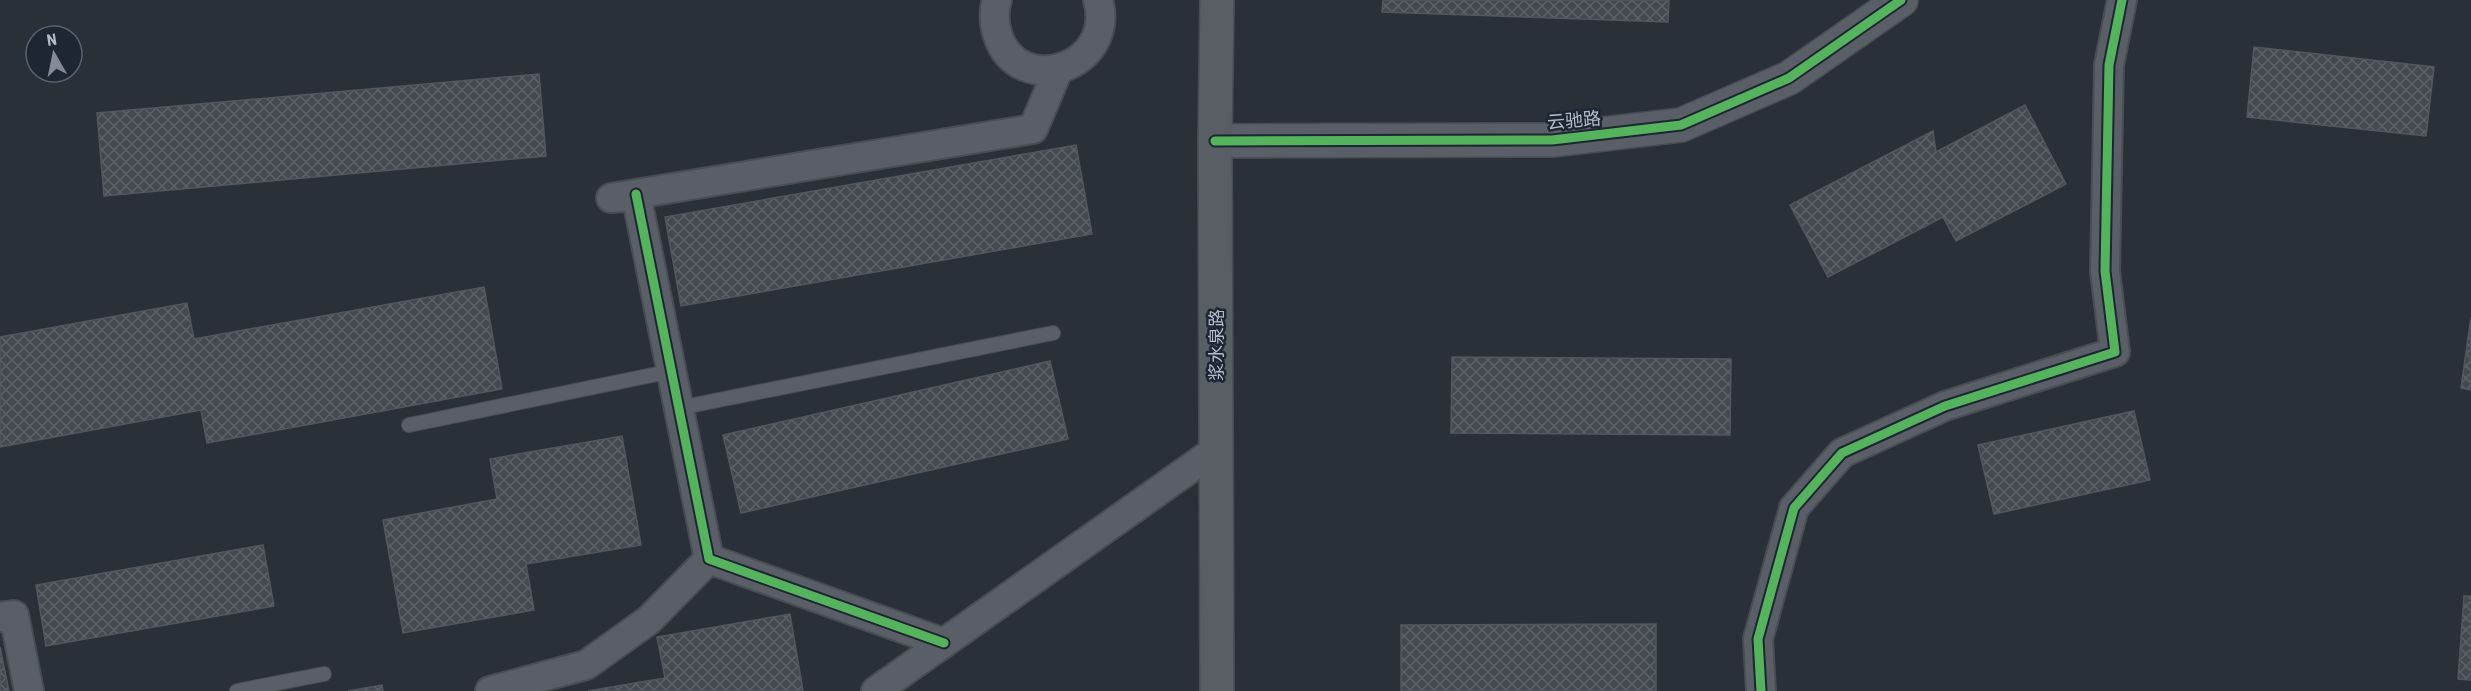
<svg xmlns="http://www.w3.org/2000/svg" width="2471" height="691" font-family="'Roboto Condensed','Noto Sans SC',sans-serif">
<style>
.building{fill:url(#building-cross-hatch);stroke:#52575f;stroke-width:1.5}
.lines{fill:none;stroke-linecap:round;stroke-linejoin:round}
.service-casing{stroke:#484c53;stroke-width:16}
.minor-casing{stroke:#484c53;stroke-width:32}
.tertiary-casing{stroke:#484c53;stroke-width:36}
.secondary-casing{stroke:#484c53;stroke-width:36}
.service{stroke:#5a5e66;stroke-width:14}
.minor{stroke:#5a5e66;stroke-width:28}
.tertiary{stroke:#5a5e66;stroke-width:33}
.secondary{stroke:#595d64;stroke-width:33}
.cycleway-casing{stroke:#1d2633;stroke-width:13}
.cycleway{stroke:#56b35d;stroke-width:9}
.labels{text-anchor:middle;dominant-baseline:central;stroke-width:5;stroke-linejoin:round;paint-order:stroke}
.street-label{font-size:18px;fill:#b4bcc9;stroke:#1d2633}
</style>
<defs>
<pattern id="building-cross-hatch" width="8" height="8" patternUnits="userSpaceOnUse" patternTransform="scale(1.5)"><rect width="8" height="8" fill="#444950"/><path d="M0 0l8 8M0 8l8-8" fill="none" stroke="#5d6168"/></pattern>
</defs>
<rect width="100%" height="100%" fill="#2a3038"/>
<path class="building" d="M1383,0h286l-1,22 -286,-10z
M2254,47l180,20 -8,69 -179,-19z
M539,74l7,82 -442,40 -7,-83z
M2025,105l41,79 -110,57 -13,-24 -115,60 -38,-72 143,-74 3,21z
M1076,145l16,89 -411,72 -16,-89z
M484,287l18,102 -295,54 -6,-33 -201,37v-110l187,-34 7,36z
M2471,317v73l-10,-2z
M1452,357l279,2 -1,76 -279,-2z
M1050,361l18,78 -327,74 -18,-78z
M2134,411l16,69 -156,34 -16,-69z
M622,436l19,109 -115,19 8,46 -131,23 -20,-113 114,-21 -7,-40z
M263,545l11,61 -228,40 -10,-61z
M2464,596h7v84l-13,-1z
M790,614l13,77h-215l77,-13 -8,-41z
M1656,624v67h-255v-66z
M0,647l9,44h-9z
M382,685l1,6h-35z"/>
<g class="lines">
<g class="service-casing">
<path id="service" d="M679,408l374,-75
M409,425l263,-54
M237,691l87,-17"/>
</g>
<g class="minor-casing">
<path id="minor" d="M997,0c-4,12 -3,24 1,36 21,63 119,32 100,-36
M636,194l73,365 235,84
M623,197l-12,1 422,-69 25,-59
M0,617l14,-2 15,76
M490,691l96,-26 63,-45 60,-61
M876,691l340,-241
M1761,691l-3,-52 36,-131 48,-55 103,-47 170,-54 -10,-81 4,-206 13,-65"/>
</g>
<g class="tertiary-casing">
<path id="tertiary" d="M1215,141l337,-1 129,-15 108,-47 112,-78"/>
</g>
<g class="secondary-casing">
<path id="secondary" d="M1217,0l-2,141 2,550"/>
</g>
<use href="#service" class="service"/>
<use href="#minor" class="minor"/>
<use href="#tertiary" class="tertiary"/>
<use href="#secondary" class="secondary"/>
<g class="cycleway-casing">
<path id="cycleway" d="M1215,141l337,-1 129,-15 108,-47 112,-78
M636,194l73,365 235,84
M1761,691l-3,-52 36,-131 48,-55 103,-47 170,-54 -10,-81 4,-206 13,-65"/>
</g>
<use href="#cycleway" class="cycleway"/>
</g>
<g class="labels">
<g class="street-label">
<text transform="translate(1574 120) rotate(-5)">云驰路</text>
<text transform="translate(1216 345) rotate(-90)">浆水泉路</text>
</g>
</g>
<g transform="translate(54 54) rotate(351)"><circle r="28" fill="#1d2633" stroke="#59626f" stroke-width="1.5"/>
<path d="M0-4.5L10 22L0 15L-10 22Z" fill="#848b96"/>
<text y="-9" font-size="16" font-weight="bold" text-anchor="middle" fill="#b4bcc9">N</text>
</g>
</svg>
